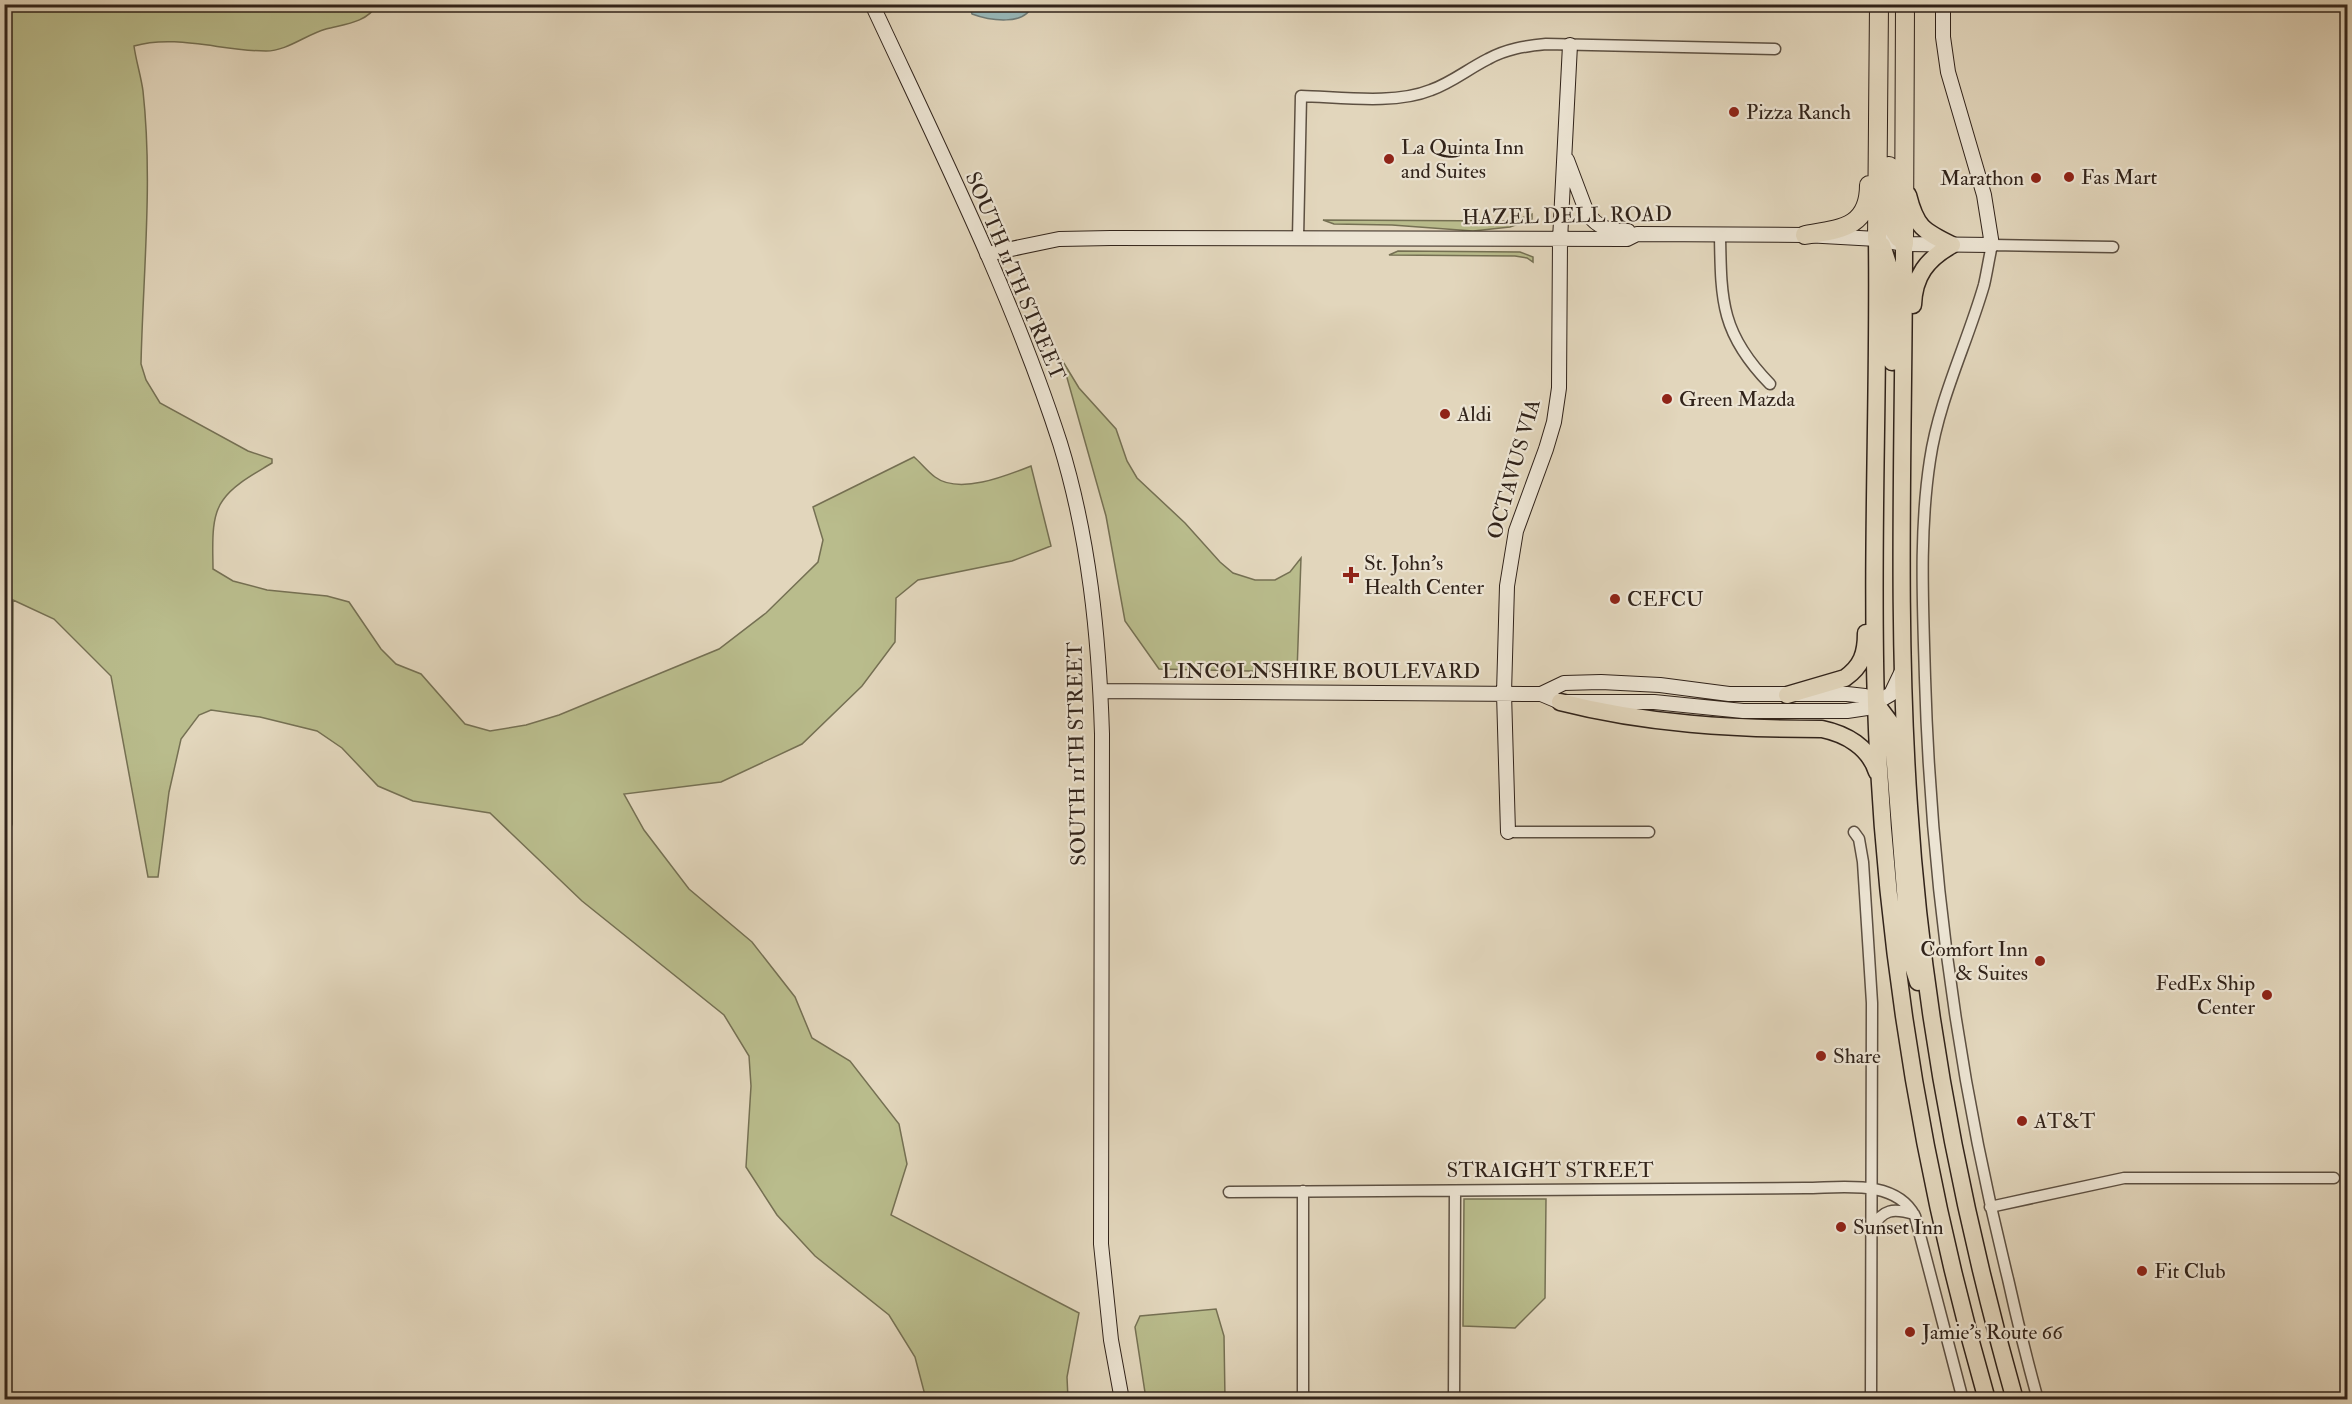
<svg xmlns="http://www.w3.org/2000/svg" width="2352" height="1404" font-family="'IM FELL Double Pica',serif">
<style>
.green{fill:#b9bc8c;stroke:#757053;stroke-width:1.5}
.water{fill:#97b7b8;stroke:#6e7c79;stroke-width:1.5}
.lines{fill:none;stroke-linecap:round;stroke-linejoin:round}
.street-casing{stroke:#5d5042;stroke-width:13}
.secondary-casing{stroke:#31231a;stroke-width:16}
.primary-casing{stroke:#31231a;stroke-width:19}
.highway-casing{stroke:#31231a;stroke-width:20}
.street{stroke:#ece4d3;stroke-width:10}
.secondary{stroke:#ece4d3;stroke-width:14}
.primary{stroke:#e2d6bc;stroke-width:16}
.highway{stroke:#e2d6bc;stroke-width:18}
.poi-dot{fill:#8f2418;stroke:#ece4d3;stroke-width:2}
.labels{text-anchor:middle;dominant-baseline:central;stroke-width:4.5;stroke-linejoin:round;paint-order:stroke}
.poi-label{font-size:21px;fill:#31231a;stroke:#ece4d3;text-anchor:start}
.street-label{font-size:21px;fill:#31231a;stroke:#ece4d3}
</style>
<rect width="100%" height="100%" fill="#e2d6bc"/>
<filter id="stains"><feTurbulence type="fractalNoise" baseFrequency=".00333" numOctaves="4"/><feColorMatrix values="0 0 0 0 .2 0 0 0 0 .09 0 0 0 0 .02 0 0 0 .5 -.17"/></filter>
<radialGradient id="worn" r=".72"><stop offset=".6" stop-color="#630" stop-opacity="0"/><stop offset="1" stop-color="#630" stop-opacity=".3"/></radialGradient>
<path class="green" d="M5,4l372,1c-11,18 -32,19 -51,24 -21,6 -39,22 -60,22 -43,0 -91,-17 -132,-5 2,15 7,30 9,45 10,91 0,183 -2,273l5,16 14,23 88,48 24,8v4c-16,10 -38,21 -49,37 -13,17 -10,48 -10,69l20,12 34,9 60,6 22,6 32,47 15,15 25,10 44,50 25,7 36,-6 33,-10 160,-66 47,-36 52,-51 5,-22 -10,-33 101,-50c7,6 13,14 21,20 24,18 71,-1 96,-11l20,80 -39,15 -94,19 -22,18 -1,44 -33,44 -60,58 -81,38 -97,12 20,36 45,59 63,53 43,55 17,41 38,23 49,63 8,40 -16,51 188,98 -12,64 1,22h-142l-11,-42 -26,-42 -74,-59 -38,-41 -31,-48 5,-81 -2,-30 -25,-41 -142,-114 -92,-88 -77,-12 -35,-15 -36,-38 -25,-17 -57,-14 -49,-7 -12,5 -18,24 -12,53 -11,85h-10l-37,-201 -57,-57 -41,-19 -1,224 -7,26z
M1532,214v5l-22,8 -37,4 -81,-6 -58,-1 -11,-4 184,1 12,-2z
M1398,251l122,1 13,5v5l-6,-4 -12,-2 -126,-1z
M1062,360l17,28 37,41 11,32 10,17 48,45 35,39 13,11 22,7h20l15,-8 11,-14 -4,114 -138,-3 -34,-48 -19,-105z
M1464,1199h82l-1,99 -30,30 -52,-2z
M1216,1309l8,27 1,63h-79l-11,-72 5,-11z"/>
<path class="water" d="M1032,4c-5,23 -44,16 -60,10l-3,-9z"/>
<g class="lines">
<g class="street-casing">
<path id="street" d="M1720,235c1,66 1,99 50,149
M1298,238l3,-142c39,1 93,9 130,-6 20,-7 37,-21 57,-31 18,-10 37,-13 58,-15l229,5
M1508,832h141
M1854,832l5,7 4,23 9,141 -1,397
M1229,1192l576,-4c36,0 90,-10 110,28l48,184
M1990,1207l134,-29h210
M1872,1228c11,-19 21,-20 42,-14
M1303,1400v-209
M1454,1400l1,-209
M2038,1400c-11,-40 -21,-80 -30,-121 -49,-197 -77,-397 -83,-601 -2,-72 -6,-147 5,-218 9,-61 37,-116 54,-175 3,-13 5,-27 8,-40l121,2"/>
</g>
<g class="secondary-casing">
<path id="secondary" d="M872,4c66,142 140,290 188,439 29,94 39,193 42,291l-1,510 10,96 11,60
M1567,160l20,53c11,15 22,18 41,18
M987,254l72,-15 52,-1 516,1 10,-5 168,1 72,4 27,5 88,1 -8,-50 -36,-123 -5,-35v-33
M1101,691l440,3 19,8h94l89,9h104l20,-3 24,-14 11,-23
M1541,694l23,-11 37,-1 59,3 69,9h118l18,2 11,8
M1508,832l-4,-139 3,-107 9,-55 30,-82 8,-27 5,-34 1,-148 10,-195"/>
</g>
<g class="primary-casing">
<path id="primary" d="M1908,195c8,32 15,36 44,50
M1877,239c2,155 -6,310 -1,465 8,235 46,470 111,696
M1904,244c0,187 -8,375 5,562 13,201 51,400 106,594
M1882,245l8,25 2,92
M1913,305c1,-29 14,-46 39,-60
M1787,695l58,-17c17,-12 21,-25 21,-45
M1560,702c86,22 174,27 262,27 24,5 47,18 55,43
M1877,705l12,16 4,18 14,177 4,44 7,22"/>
</g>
<g class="highway-casing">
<path id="highway" d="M1889,166l3,61 7,11
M1805,235c35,-6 64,-7 64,-50
M1877,239l2,-235
M1904,244l1,-240"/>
</g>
<use href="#street" class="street"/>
<use href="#secondary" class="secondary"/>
<use href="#primary" class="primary"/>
<use href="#highway" class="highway"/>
</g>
<g class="poi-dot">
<circle cx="1734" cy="112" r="6"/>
<circle cx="1389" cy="159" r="6"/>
<circle cx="2069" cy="177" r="6"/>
<circle cx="2036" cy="178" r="6"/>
<circle cx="1667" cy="399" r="6"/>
<circle cx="1445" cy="414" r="6"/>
<path d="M1348 566h6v6h6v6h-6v6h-6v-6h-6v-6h6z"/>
<circle cx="1615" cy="599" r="6"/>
<circle cx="2040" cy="961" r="6"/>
<circle cx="2267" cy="995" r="6"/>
<circle cx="1821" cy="1056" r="6"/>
<circle cx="2022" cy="1121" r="6"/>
<circle cx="1841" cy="1227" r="6"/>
<circle cx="2142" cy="1271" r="6"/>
<circle cx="1910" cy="1332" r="6"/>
</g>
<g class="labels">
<g class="poi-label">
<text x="1746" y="112">Pizza Ranch</text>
<text x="1401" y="147">La Quinta Inn<tspan x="1401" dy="24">and Suites</tspan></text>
<text x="2081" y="177">Fas Mart</text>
<text x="2024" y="178" text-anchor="end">Marathon</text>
<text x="1679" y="399">Green Mazda</text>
<text x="1457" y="414">Aldi</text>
<text x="1364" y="563">St. John's<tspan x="1364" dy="24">Health Center</tspan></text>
<text x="1627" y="599">CEFCU</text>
<text x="2028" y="949" text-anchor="end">Comfort Inn<tspan x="2028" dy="24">&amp; Suites</tspan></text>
<text x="2255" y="983" text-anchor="end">FedEx Ship<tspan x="2255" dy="24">Center</tspan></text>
<text x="1833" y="1056">Share</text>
<text x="2034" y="1121">AT&amp;T</text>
<text x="1853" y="1227">Sunset Inn</text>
<text x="2154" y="1271">Fit Club</text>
<text x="1922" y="1332">Jamie's Route 66</text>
</g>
<g class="street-label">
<text transform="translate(1567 216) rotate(-1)">HAZEL DELL ROAD</text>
<text transform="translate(1015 276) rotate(67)">SOUTH 11TH STREET</text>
<text transform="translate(1514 469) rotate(-74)">OCTAVUS VIA</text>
<text x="1321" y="671">LINCOLNSHIRE BOULEVARD</text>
<text transform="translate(1077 754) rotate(-91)">SOUTH 11TH STREET</text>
<text x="1550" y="1170">STRAIGHT STREET</text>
</g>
</g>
<rect width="2352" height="1404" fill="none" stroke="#e2d6bc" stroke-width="24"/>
<rect x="6" y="6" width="2340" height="1392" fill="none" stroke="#31231a" stroke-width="3"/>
<rect x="12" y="12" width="2328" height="1380" fill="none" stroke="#31231a" stroke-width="1.5"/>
<rect width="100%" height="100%" filter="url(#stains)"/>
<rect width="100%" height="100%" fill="url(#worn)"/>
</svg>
